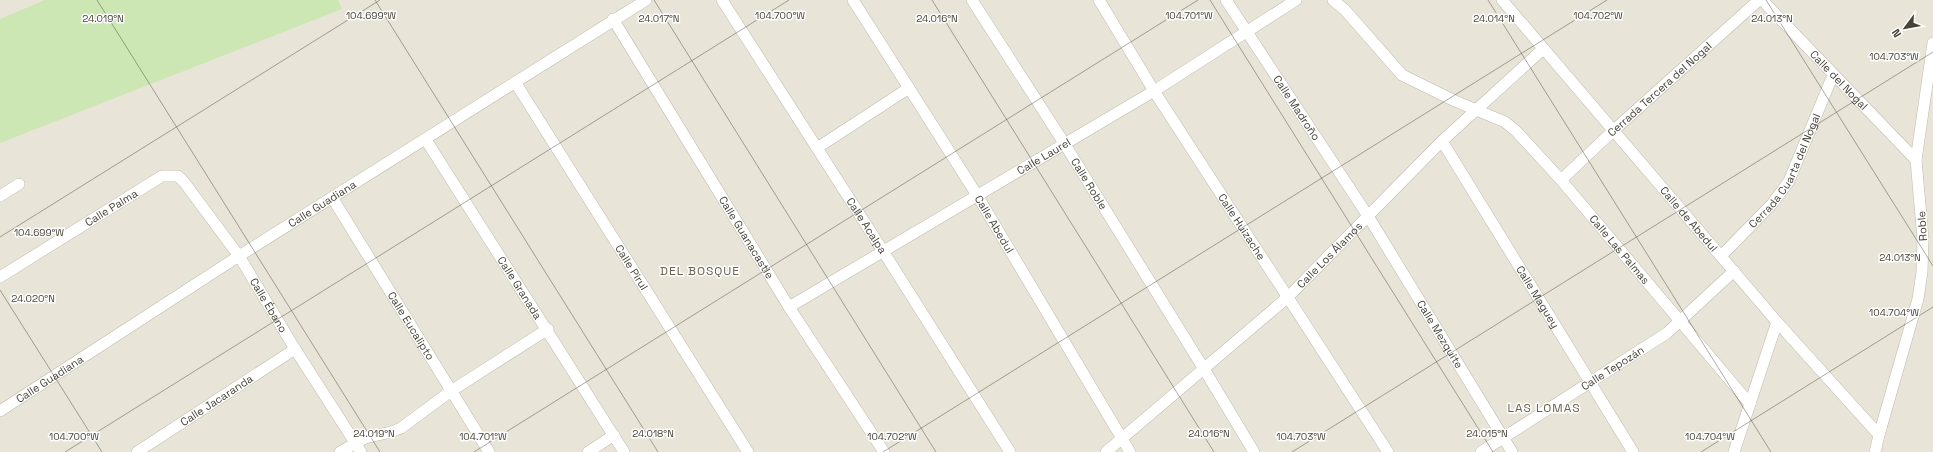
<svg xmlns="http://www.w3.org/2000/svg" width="1933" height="452" font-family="'Space Grotesk',sans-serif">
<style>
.residential{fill:#e8e4d8}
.grass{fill:#cce7b3}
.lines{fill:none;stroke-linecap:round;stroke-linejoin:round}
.minor-casing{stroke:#c0baac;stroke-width:12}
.minor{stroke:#fff;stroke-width:11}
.ticks{fill:none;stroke:#484338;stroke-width:1;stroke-opacity:0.45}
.labels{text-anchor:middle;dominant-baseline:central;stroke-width:3;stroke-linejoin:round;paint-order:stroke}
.street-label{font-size:11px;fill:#484338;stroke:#fff}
.neighbourhood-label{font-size:12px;letter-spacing:1px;fill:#6a614f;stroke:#fff}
.ticks-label{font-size:10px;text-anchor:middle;fill:#484338;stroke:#fff;stroke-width:3;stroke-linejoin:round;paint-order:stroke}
</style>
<rect width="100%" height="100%" fill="#f4f2e9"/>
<path class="residential" d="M0,0h1933v452h-1933z"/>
<path class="grass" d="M45,0h293l4,9 -342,134v-124z"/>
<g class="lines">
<g class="minor-casing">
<g id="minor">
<path id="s1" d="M722,0l161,251 127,201"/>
<path id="s2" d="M853,0l124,195 153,257"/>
<path id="s3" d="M972,0l92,143 140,226 50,83"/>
<path id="s4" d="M1099,0l55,91 234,361"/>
<path id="s5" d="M1226,0l142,216 144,236"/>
<path id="s6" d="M1333,0l12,10 57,65 53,26 50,21 11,9 45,49 189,224"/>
<path id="s7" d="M1502,0l275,322 102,113"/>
<path id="s8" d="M1762,0l154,160"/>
<path id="s9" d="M613,19l176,288 95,145"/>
<path id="s10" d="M515,82l233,370"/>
<path id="s11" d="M426,140l198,312"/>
<path id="s12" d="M1442,141l191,311"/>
<path d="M817,148l92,-60"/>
<path id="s13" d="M1561,180l53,-50 145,-130"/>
<path d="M0,196l19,-12"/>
<path id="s14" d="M333,199l156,253"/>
<path id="s15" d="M1721,256l51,-52 17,-23 44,-106"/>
<path id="s16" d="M0,277l162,-101h16l6,6 55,74 56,93 66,103"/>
<path id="s17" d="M789,307l365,-216 142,-91"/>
<path id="s18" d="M0,411l239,-155 407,-256"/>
<path id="s19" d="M137,452l158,-103"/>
<path d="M340,452l25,-14 26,-6 10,-4 50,-37 97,-62"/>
<path d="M588,452l26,-17"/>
<path id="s20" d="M1106,452l182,-155 154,-156 101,-92"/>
<path id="s21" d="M1481,452l186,-119 67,-62"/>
<path d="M1734,452l43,-130"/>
<path d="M1875,452l4,-17 39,-136 4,-27 1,-33 -7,-79 17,-117"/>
</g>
</g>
<use href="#minor" class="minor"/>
</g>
<path class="ticks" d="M97,0l283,452M375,0l283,452M654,0l282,452M932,0l282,452M1210,0l283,452M1488,0l283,452M1766,0l167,266M0,237l380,-237M0,290l102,162M65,452l724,-452M474,452l724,-452M883,452l724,-452M1292,452l641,-400M1701,452l232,-145"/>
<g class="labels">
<g class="street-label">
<text stroke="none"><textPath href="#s8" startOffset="111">Calle del Nogal</textPath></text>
<text stroke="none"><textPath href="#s13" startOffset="134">Cerrada Tercera del Nogal</textPath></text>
<text stroke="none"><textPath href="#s5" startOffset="129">Calle Madroño</textPath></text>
<text stroke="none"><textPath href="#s17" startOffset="296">Calle Laurel</textPath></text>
<text stroke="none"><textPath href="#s15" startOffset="108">Cerrada Cuarta del Nogal</textPath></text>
<text stroke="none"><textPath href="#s3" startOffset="218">Calle Roble</textPath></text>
<text stroke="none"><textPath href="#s18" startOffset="383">Calle Guadiana</textPath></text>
<text stroke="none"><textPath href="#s16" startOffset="131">Calle Palma</textPath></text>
<text stroke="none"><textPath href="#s7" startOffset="288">Calle de Abedul</textPath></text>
<text stroke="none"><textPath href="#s2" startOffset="265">Calle Abedul</textPath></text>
<text stroke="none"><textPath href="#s1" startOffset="268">Calle Acalpa</textPath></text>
<text transform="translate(1922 226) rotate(-94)">Roble</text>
<text stroke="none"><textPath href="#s4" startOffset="268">Calle Huizache</textPath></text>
<text stroke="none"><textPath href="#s9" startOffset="256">Calle Guanacastle</textPath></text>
<text stroke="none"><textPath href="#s6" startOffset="387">Calle Las Palmas</textPath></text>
<text stroke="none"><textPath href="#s20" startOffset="298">Calle Los Álamos</textPath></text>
<text stroke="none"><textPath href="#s10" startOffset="219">Calle Pirul</textPath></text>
<text stroke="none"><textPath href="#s11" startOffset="175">Calle Granada</textPath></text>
<text stroke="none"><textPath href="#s12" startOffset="183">Calle Maguey</textPath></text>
<text stroke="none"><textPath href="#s16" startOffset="365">Calle Ébano</textPath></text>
<text stroke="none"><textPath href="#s14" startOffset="149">Calle Eucalipto</textPath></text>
<text stroke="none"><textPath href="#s5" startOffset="397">Calle Mezquite</textPath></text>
<text stroke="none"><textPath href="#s21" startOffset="156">Calle Tepozán</textPath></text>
<text stroke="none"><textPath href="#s18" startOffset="59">Calle Guadiana</textPath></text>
<text stroke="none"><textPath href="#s19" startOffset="95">Calle Jacaranda</textPath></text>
</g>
<g class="neighbourhood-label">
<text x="700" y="271">DEL BOSQUE</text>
<text x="1544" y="408">LAS LOMAS</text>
</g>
</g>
<g class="ticks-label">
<text x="371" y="19">104.699°W</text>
<text x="780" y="19">104.700°W</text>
<text x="1189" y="19">104.701°W</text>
<text x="1598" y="19">104.702°W</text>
<text x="103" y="22">24.019°N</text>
<text x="659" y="22">24.017°N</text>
<text x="1494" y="22">24.014°N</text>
<text x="937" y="22">24.016°N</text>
<text x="1772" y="22">24.013°N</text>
<text x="1894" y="60">104.703°W</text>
<text x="39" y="236">104.699°W</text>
<text x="1900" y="261">24.013°N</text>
<text x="33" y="302">24.020°N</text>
<text x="1894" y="316">104.704°W</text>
<text x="374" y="437">24.019°N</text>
<text x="653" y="437">24.018°N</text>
<text x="1209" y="437">24.016°N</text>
<text x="1487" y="437">24.015°N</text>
<text x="74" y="440">104.700°W</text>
<text x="483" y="440">104.701°W</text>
<text x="892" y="440">104.702°W</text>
<text x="1301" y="440">104.703°W</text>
<text x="1710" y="440">104.704°W</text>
</g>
<g transform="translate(1905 28) rotate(238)" stroke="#ffffff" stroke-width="3" paint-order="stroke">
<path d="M0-3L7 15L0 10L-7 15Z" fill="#484338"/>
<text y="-6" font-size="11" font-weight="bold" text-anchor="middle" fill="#484338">N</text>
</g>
</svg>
